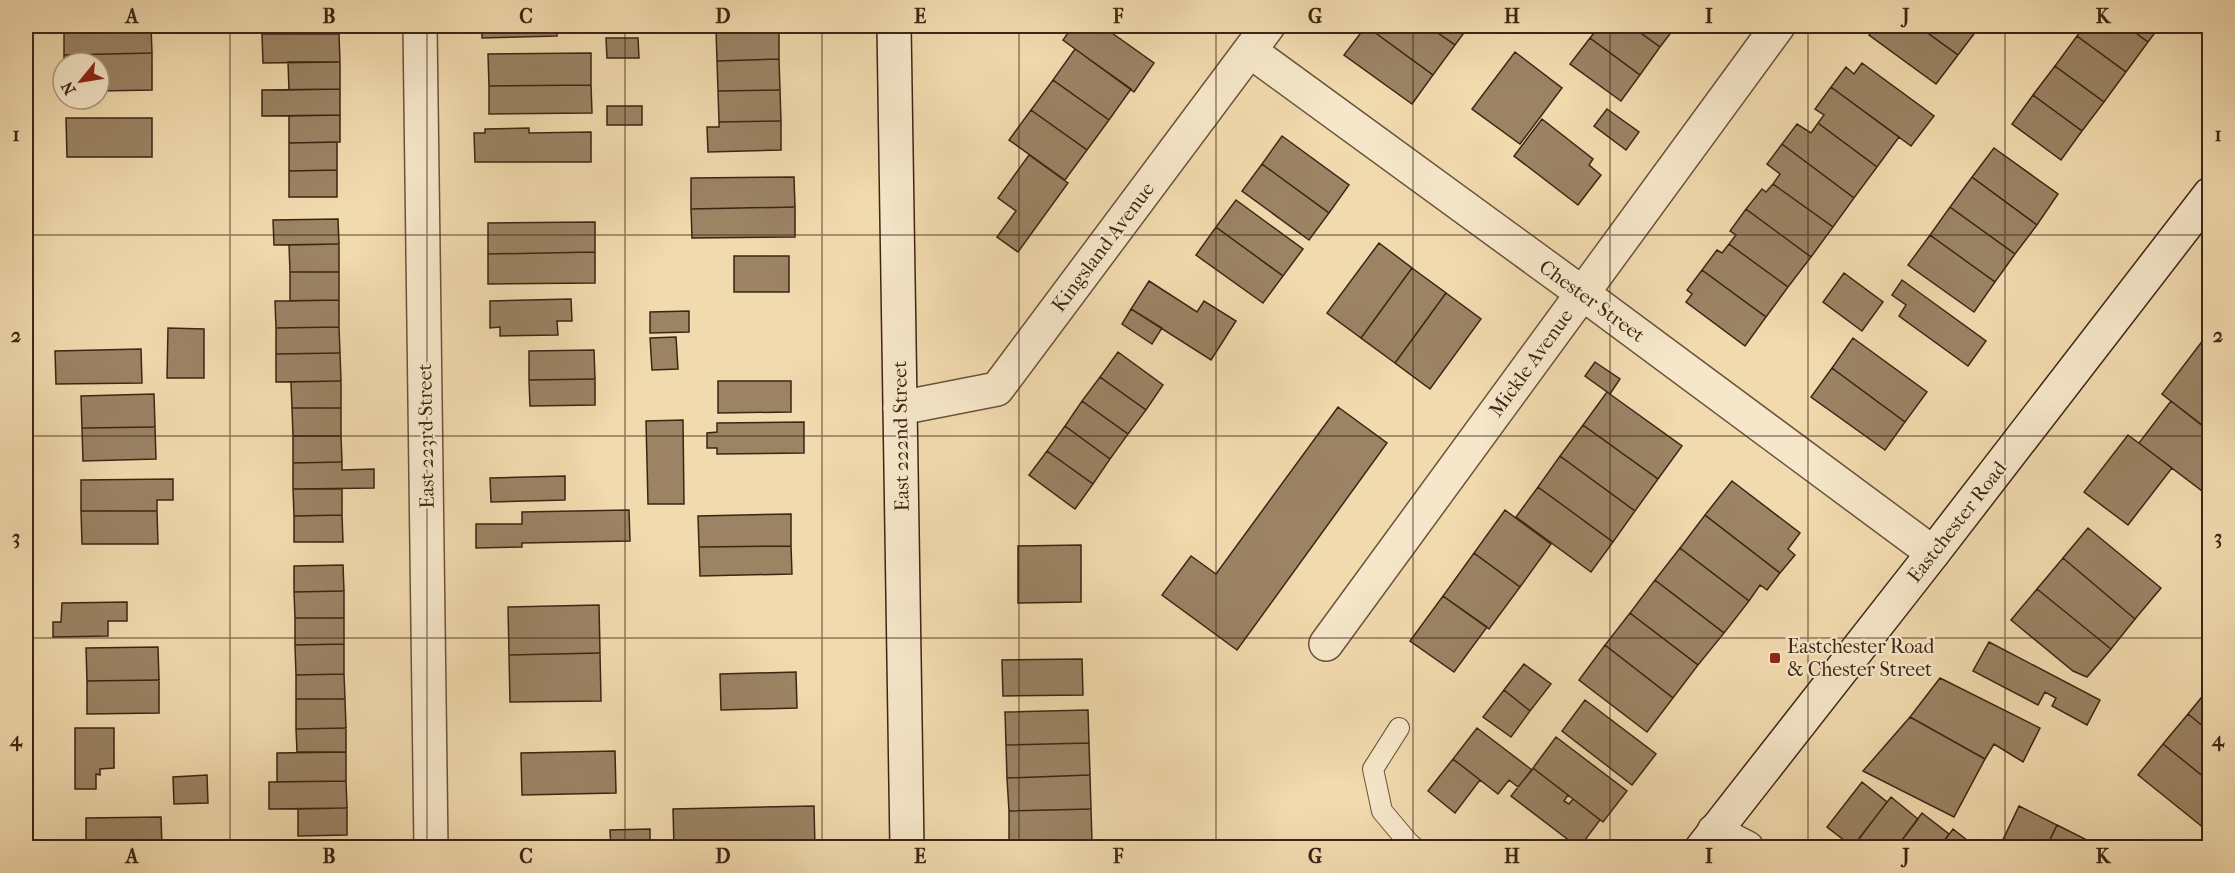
<svg xmlns="http://www.w3.org/2000/svg" width="2235" height="873" font-family="'IM FELL French Canon',serif">
<style>
.building{fill:#9b8364;stroke:#3e2513;stroke-width:1.5}
.lines{fill:none;stroke-linecap:round;stroke-linejoin:round}
.lane-casing{stroke:#6b523a;stroke-width:22}
.street-casing{stroke:#6b523a;stroke-width:36}
.secondary-casing{stroke:#3e2513;stroke-width:36}
.lane{stroke:#f6e7ca;stroke-width:20}
.street{stroke:#f6e7ca;stroke-width:33}
.secondary{stroke:#f6e7ca;stroke-width:33}
.grid{fill:none;stroke:#3e2513;stroke-width:1.5;stroke-opacity:0.55}
.poi-dot{fill:#8f2418;stroke:#f6e7ca;stroke-width:2}
.labels{text-anchor:middle;dominant-baseline:central;stroke-width:4.5;stroke-linejoin:round;paint-order:stroke}
.street-label{font-size:20px;fill:#3e2513;stroke:#f6e7ca}
.poi-label{font-size:20px;fill:#3e2513;stroke:#f6e7ca;text-anchor:start}
.neatline{fill:none;stroke:#3e2513;stroke-width:2}
.grid-label{font-size:20px;text-anchor:middle;font-weight:bold;fill:#3e2513}
</style>
<rect width="100%" height="100%" fill="#f1daae"/>
<filter id="stains"><feTurbulence type="fractalNoise" baseFrequency=".00333" numOctaves="4"/><feColorMatrix values="0 0 0 0 .2 0 0 0 0 .09 0 0 0 0 .02 0 0 0 .5 -.17"/></filter>
<radialGradient id="worn" r=".72"><stop offset=".6" stop-color="#630" stop-opacity="0"/><stop offset="1" stop-color="#630" stop-opacity=".3"/></radialGradient>
<path class="building" d="M64,26h87l1,27 -88,2z
M288,26h51v8h-51z
M482,26h75v10l-75,2z
M716,26h63v2l-63,1z
M1073,26h29l52,37 -20,29 -71,-52z
M1366,26h62l27,19 -22,30z
M1366,26l67,49 -21,29 -68,-49z
M1428,26h41l-14,19z
M1599,26h32l29,21 -20,28 -50,-37z
M1631,26h45l-16,21z
M1876,26h42l40,29 -22,29 -67,-49z
M1918,26h62l-22,29z
M2084,26h42l22,16 -22,30 -49,-36z
M2126,26h34l-12,16z
M779,28v31l-62,2 -1,-32z
M262,34h77l1,28 -77,1z
M2077,36l49,36 -22,30 -49,-36z
M606,38h32l1,20h-32z
M1590,38l50,37 -19,26 -51,-37z
M1075,49l56,40 -22,31 -56,-40z
M1515,52l47,36 -42,56 -48,-35z
M152,53v37l-53,1v-28h-35v-8z
M591,53v32l-102,1 -1,-32z
M779,59l1,31 -62,1 -1,-30z
M288,62h52v27l-51,1z
M1862,63l72,53 -23,30 -80,-59 15,-20 8,7z
M2055,66l49,36 -22,29 -49,-36z
M1053,80l56,40 -22,30 -56,-40z
M591,85l1,28 -103,1v-28z
M1831,87l68,50 -22,30 -59,-44 6,-8 -9,-6z
M340,89v26l-78,1v-26z
M780,90l1,31 -62,1 -1,-31z
M2033,95l49,36 -21,29 -49,-36z
M607,106h35v19h-35z
M1607,109l32,23 -13,18 -32,-24z
M1031,110l56,40 -22,30 -56,-40z
M340,115v27l-51,1v-27z
M66,118h86v39h-85z
M1542,119l51,40 -4,6 12,10 -23,30 -64,-49z
M781,121v29l-73,2 -1,-25h12v-5z
M1818,123l59,44 -23,31 -72,-54 15,-20 14,9z
M529,128v5l62,-1v30h-116l-1,-29h11v-4z
M1282,136l67,49 -20,28 -67,-49z
M337,142v28l-48,1v-28z
M1782,144l72,54 -21,29 -60,-43 7,-10 -13,-10z
M1994,148l64,46 -21,31 -65,-48z
M1029,155l39,28 -50,69 -21,-15 19,-26 -18,-13z
M1262,164l67,49 -20,27 -67,-49z
M337,170v27h-48v-26z
M794,177l1,30 -104,2v-31z
M1972,177l65,48 -22,29 -65,-47z
M1773,184l60,43 -22,30 -65,-48 16,-20 4,3z
M1236,200l67,49 -20,27 -67,-49z
M795,207v30l-103,1 -1,-29z
M1950,207l65,47 -20,28 -65,-47z
M1746,209l65,48 -23,30 -59,-43 7,-9 -6,-4z
M338,219l1,25 -65,1 -1,-25z
M595,222v30l-107,2v-31z
M1216,227l67,49 -20,27 -67,-48z
M1930,235l65,47 -21,30 -66,-47z
M1379,243l33,25 -51,70 -34,-25z
M339,244v28h-49l-1,-27z
M1729,244l59,43 -22,30 -64,-47 15,-20 5,3z
M595,252v31l-107,1v-30z
M734,256h55v36h-55z
M1412,268l34,25 -51,70 -34,-25z
M1702,270l64,47 -21,29 -59,-44 6,-8 -5,-4z
M290,272h49v28l-49,1z
M1844,273l39,29 -21,29 -39,-29z
M1902,280l84,61 -18,25 -69,-50 7,-11 -14,-10z
M1149,281l48,31 7,-11 32,20 -25,39 -80,-51z
M1446,293l35,26 -51,70 -35,-26z
M571,299l1,22h-15l1,14 -58,1v-9l-10,1v-27z
M339,300v27l-63,1 -1,-27z
M1131,309l31,19 -10,16 -30,-20z
M689,311v21l-39,1v-21z
M339,327l1,26 -64,1v-26z
M168,328l36,1v49h-37z
M2210,331v89l-6,7 -42,-33z
M676,337l2,32 -26,1 -2,-32z
M1853,338l74,54 -22,30 -73,-54z
M141,349l1,34 -86,1 -1,-33z
M594,350l1,29 -66,1v-29z
M1118,352l45,33 -17,25 -46,-33z
M340,353l1,28 -65,1v-28z
M1595,362l25,17 -10,15 -25,-18z
M1832,368l73,54 -20,28 -74,-53z
M1100,377l46,33 -18,24 -46,-33z
M595,379v26l-65,1 -1,-26z
M341,381v27h-49l-1,-26z
M718,381h73v31l-73,1z
M1607,392l75,54 -24,33 -75,-54z
M154,394l1,33 -73,1 -1,-32z
M1082,401l46,33 -18,25 -45,-33z
M2171,401l39,30v66l-71,-54z
M1338,407l49,36 -150,207 -75,-55 29,-39 25,18z
M292,408h49v28h-48z
M683,420l1,84h-36l-2,-83z
M804,422v31l-87,1v-6h-10v-15l10,-1v-9z
M1583,425l75,54 -23,32 -75,-55z
M1065,426l45,33 -17,25 -46,-33z
M155,427l1,32 -73,2 -1,-33z
M2128,435l44,33 -44,57 -44,-33z
M293,436h48l1,26 -49,1z
M1047,451l46,33 -18,25 -46,-34z
M1560,456l75,55 -22,31 -75,-55z
M342,462v8l32,-1v19l-81,1v-26z
M565,476v24l-74,2 -1,-24z
M173,479v21h-16v11h-76v-31z
M1732,481l68,52 -12,16 7,6 -15,18 -75,-58z
M1538,487l75,55 -22,30 -75,-55z
M293,489h49v26l-48,1z
M629,510l1,31 -108,2v4l-46,1v-24h46v-12z
M1505,510l46,34 -31,43 -46,-34z
M81,511h76l1,33h-76z
M791,514v32l-92,1 -1,-31z
M342,515l1,27h-49v-26z
M1705,515l75,58 -13,17 -7,-5 -11,16 -69,-53z
M2088,528l73,60 -26,31 -72,-61z
M1081,545v57l-63,1v-57z
M791,546l1,28 -92,2 -1,-29z
M1680,548l69,53 -25,32 -69,-53z
M1474,553l46,34 -31,42 -46,-33z
M2063,558l72,61 -24,30 -74,-60z
M343,565l1,26 -50,1v-26z
M1655,580l69,53 -26,32 -68,-52z
M2037,589l74,60 -24,28 -14,-6 -62,-51z
M344,591v27h-49l-1,-26z
M1443,596l44,31 -33,45 -44,-31z
M127,602v19h-19v15l-55,1v-15h8l1,-19z
M599,605l1,48 -91,2 -1,-48z
M1630,613l68,52 -25,33 -68,-53z
M295,618h49v26l-49,1z
M1989,642l111,58 -13,25 -35,-19 4,-8 -11,-6 -7,13 -65,-34z
M344,644v30l-48,1 -1,-30z
M1605,645l68,53 -26,34 -68,-52z
M158,647l1,33 -72,1 -1,-33z
M600,653l1,48 -91,1 -1,-47z
M1082,659l1,36 -80,1 -1,-36z
M1524,664l27,20 -21,27 -26,-21z
M796,672l1,36 -76,2 -1,-36z
M344,674l1,25h-49v-24z
M1940,678l100,50 -17,34 -29,-18 -9,15 -75,-42z
M159,680v33l-72,1v-33z
M2210,687v45l-22,-18z
M1504,690l26,21 -19,26 -28,-20z
M296,699h49l1,29 -50,1z
M1585,700l71,54 -24,31 -70,-54z
M1088,710l1,33 -83,2 -1,-33z
M2188,714l22,18v50l-47,-38z
M1910,717l75,42 -31,58 -91,-46z
M75,728h39v40l-14,1v6l-4,-1v15h-21z
M346,728v24h-49l-1,-23z
M1477,728l55,42 -14,17 -9,-7 -11,14 -45,-35z
M1556,737l71,54 -24,31 -70,-54z
M1089,743l1,32 -83,3 -1,-33z
M2163,744l47,38v51l-72,-58z
M615,751l1,42 -94,2 -1,-42z
M346,752v29l-69,1v-29z
M1453,759l27,21 -25,33 -27,-22z
M1533,768l35,27 -4,6 5,3 4,-5 27,21 -21,28 -68,-52z
M207,775l1,28 -34,1 -1,-27z
M1090,775l1,34 -82,2 -2,-33z
M346,781l1,27 -78,1v-27z
M1862,782l25,20 -34,45 -26,-20z
M1891,797l27,22 -22,29h-30l-9,-7z
M814,806l1,42h-141l-1,-39z
M2019,806l38,19 -11,23h-47z
M347,808v27l-49,1v-27z
M1091,809l1,33 -83,2v-33z
M1922,813l27,21 -10,14h-43z
M161,817l1,31h-76v-30z
M2057,825l38,19 -2,4h-47z
M650,829v19h-39l-1,-18z
M1953,829l24,19h-38z"/>
<g class="lines">
<g class="lane-casing">
<path id="lane" d="M1399,728l-26,41 9,42 26,31 7,6"/>
</g>
<g class="street-casing">
<path id="street" d="M420,26l11,822
M1250,51l332,242 351,260
M900,408l97,-19 271,-363
M1326,644l452,-618
M1714,831l33,17"/>
</g>
<g class="secondary-casing">
<path id="secondary" d="M894,26l13,822
M1702,848l231,-295 277,-359"/>
</g>
<use href="#lane" class="lane"/>
<use href="#street" class="street"/>
<use href="#secondary" class="secondary"/>
</g>
<path class="grid" d="M230,26v822M427,26v822M625,26v822M822,26v822M1019,26v822M1216,26v822M1413,26v822M1610,26v822M1808,26v822M2005,26v822M26,235h2184M26,436h2184M26,638h2184"/>
<rect class="poi-dot" x="1769" y="652" width="12" height="12" rx="3"/>
<g class="labels">
<g class="street-label">
<text transform="translate(1103 247) rotate(-53)">Kingsland Avenue</text>
<text transform="translate(1592 301) rotate(36)">Chester Street</text>
<text transform="translate(1531 363) rotate(-54)">Mickle Avenue</text>
<text transform="translate(426 436) rotate(-91)">East 223rd Street</text>
<text transform="translate(901 436) rotate(-91)">East 222nd Street</text>
<text transform="translate(1957 522) rotate(-52)">Eastchester Road</text>
</g>
<g class="poi-label">
<text x="1787" y="646">Eastchester Road<tspan x="1787" dy="23">&amp; Chester Street</tspan></text>
</g>
</g>
<rect width="2235" height="873" fill="none" stroke="#f1daae" stroke-width="66"/>
<g transform="translate(81 81) rotate(240)"><circle r="28" fill="#f6e7ca" stroke="#ac9981" stroke-width="1.5"/>
<path d="M0-4.5L10 22L0 15L-10 22Z" fill="#8f2418"/>
<text y="-9" font-size="16" font-weight="bold" text-anchor="middle" fill="#3e2513">N</text>
</g>
<rect x="33" y="33" width="2169" height="807" class="neatline"/>
<g class="grid-label">
<text x="132" y="23">A</text>
<text x="329" y="23">B</text>
<text x="526" y="23">C</text>
<text x="723" y="23">D</text>
<text x="920" y="23">E</text>
<text x="1118" y="23">F</text>
<text x="1315" y="23">G</text>
<text x="1512" y="23">H</text>
<text x="1709" y="23">I</text>
<text x="1906" y="23">J</text>
<text x="2103" y="23">K</text>
<text x="16" y="141">1</text>
<text x="2218" y="141">1</text>
<text x="16" y="342">2</text>
<text x="2218" y="342">2</text>
<text x="16" y="544">3</text>
<text x="2218" y="544">3</text>
<text x="16" y="746">4</text>
<text x="2218" y="746">4</text>
<text x="132" y="863">A</text>
<text x="329" y="863">B</text>
<text x="526" y="863">C</text>
<text x="723" y="863">D</text>
<text x="920" y="863">E</text>
<text x="1118" y="863">F</text>
<text x="1315" y="863">G</text>
<text x="1512" y="863">H</text>
<text x="1709" y="863">I</text>
<text x="1906" y="863">J</text>
<text x="2103" y="863">K</text>
</g>
<rect width="100%" height="100%" filter="url(#stains)"/>
<rect width="100%" height="100%" fill="url(#worn)"/>
</svg>
